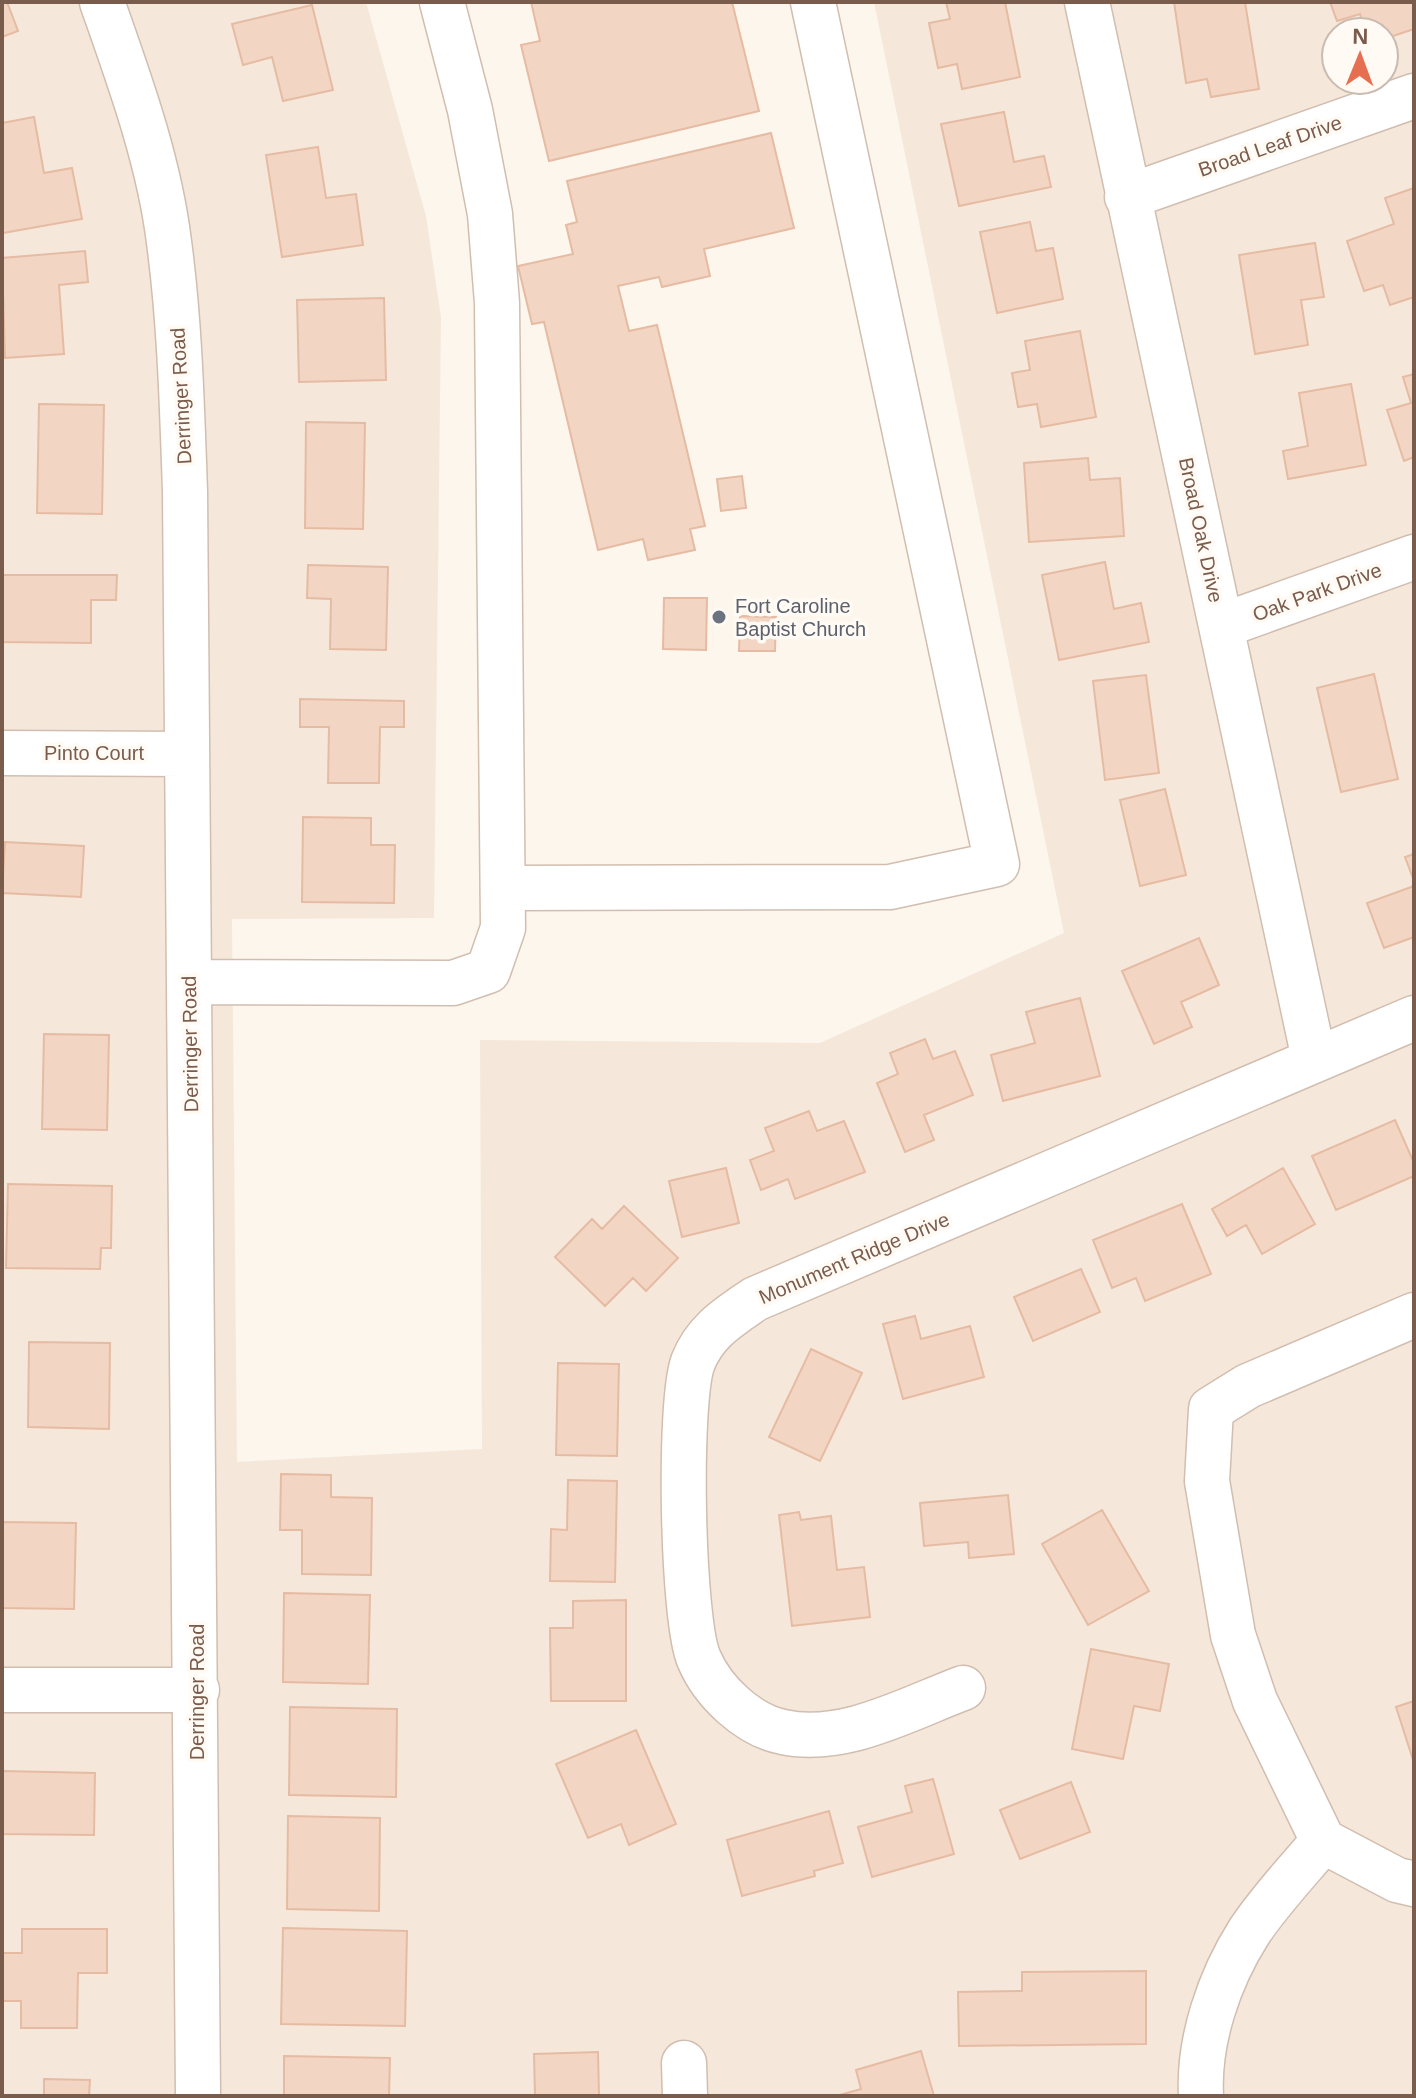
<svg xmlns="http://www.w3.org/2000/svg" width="1416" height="2098" font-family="Helvetica,sans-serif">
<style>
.residential{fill:#f5e8da;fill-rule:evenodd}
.building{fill:#f3d5c3;stroke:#e6bba3;stroke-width:2}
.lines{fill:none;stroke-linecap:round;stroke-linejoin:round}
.minor-casing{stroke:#d1beb0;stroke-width:47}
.minor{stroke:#fff;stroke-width:44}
.worship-dot{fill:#6b7280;stroke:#fffaf3;stroke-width:3}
.labels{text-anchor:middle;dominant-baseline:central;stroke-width:7;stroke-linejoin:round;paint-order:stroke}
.street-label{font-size:20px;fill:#7a5c4d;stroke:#fffaf3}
.worship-label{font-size:20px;fill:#5b616d;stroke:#fffaf3;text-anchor:start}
</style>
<rect width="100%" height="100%" fill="#fdf6ec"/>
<path class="residential" d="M2,2h364l60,214 15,101 -7,601 -202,1 5,543 245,-13 -2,-409 340,3 244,-110 -190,-931h540v2094h-1412zM1336,32h48v48h-48z"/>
<path class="building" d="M2,2h5l11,29 -16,6z
M531,2h201l27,109 -210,50 -28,-116 19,-4z
M946,2h59l15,75 -58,12 -5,-25 -19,4 -9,-45 21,-4z
M1174,2h71l14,87 -48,8 -4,-18 -21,4z
M1330,2h84v27l-30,10v-7h-19l-5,-18 -23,7z
M312,5l21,85 -50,11 -11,-44 -29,8 -11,-41z
M1004,112l10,50 30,-6 7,31 -92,19 -18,-82z
M34,117l10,56 28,-5 10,51 -79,14 -1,-110z
M771,133l23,95 -90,21 6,27 -48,11 -3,-10 -41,9 11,45 28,-6 48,201 -15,3 5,21 -47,10 -5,-21 -45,11 -54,-228 -12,2 -14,-58 55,-12 -7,-29 11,-3 -10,-41z
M318,147l8,51 30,-4 7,51 -81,12 -16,-102z
M1414,188v109l-24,8 -7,-20 -19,6 -17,-50 47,-17 -9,-26z
M1030,222l6,29 17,-3 10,51 -66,14 -17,-81z
M1315,243l9,54 -23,3 7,45 -53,9 -16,-99z
M85,251l3,31 -29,3 5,69 -59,4 -3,-100z
M384,298l2,82 -87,2 -2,-82z
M1080,331l16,86 -55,10 -4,-23 -19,3 -6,-34 18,-3 -5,-29z
M1414,374v83l-10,4 -17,-51 24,-7 -8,-26z
M1351,384l15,81 -78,14 -5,-28 25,-5 -9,-53z
M39,404l65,1 -2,109 -65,-1z
M306,422l59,1 -2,106 -58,-1z
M1088,458l2,22 30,-2 4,58 -95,6 -5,-79z
M742,476l4,32 -25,3 -4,-32z
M1105,562l9,47 27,-6 8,39 -90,18 -17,-85z
M308,565l80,2 -2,83 -56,-1 1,-50 -24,-1z
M2,575h115l-1,25h-25v43l-89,-1z
M664,598h43l-1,52 -43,-1z
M740,616l36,1 -1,34h-36z
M1374,674l24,105 -57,13 -24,-104z
M1146,675l13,98 -54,7 -12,-99z
M300,699l104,2v26h-24l-1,56h-51l1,-56h-29z
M1165,789l21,86 -46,11 -20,-86z
M303,817l68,1v27h24l-1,58 -92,-1z
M5,842l79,4 -3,51 -79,-4z
M1414,854v27l-9,-24z
M1414,886v51l-30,11 -17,-45z
M1199,938l20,47 -38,17 11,25 -38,17 -32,-73z
M1080,998l20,78 -97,25 -12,-46 44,-12 -9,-31z
M44,1034l65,1 -2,95 -65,-1z
M925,1039l8,20 22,-8 18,44 -49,20 10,25 -29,12 -28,-69 21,-9 -8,-21z
M809,1111l8,20 27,-10 21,51 -70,27 -7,-20 -27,11 -11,-30 24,-9 -9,-23z
M1395,1120l19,43v13l-78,34 -24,-54z
M726,1168l13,55 -57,14 -13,-56z
M1283,1168l32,56 -53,30 -16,-29 -19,11 -15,-27z
M8,1184l104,2 -1,62h-10l-1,21 -94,-1z
M1182,1204l29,70 -66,27 -9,-23 -24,10 -19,-48z
M624,1206l54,52 -32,33 -13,-13 -28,28 -50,-49 37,-38 10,10z
M1081,1269l19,43 -67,29 -19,-44z
M915,1316l6,23 49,-13 14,51 -81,22 -20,-75z
M29,1342l81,1 -1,86 -81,-2z
M811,1349l51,24 -42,88 -51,-24z
M558,1363l61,1 -2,92 -61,-1z
M281,1474l50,1v22l41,1 -1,77 -69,-1v-44h-22z
M568,1480l49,1 -2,101 -65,-1 1,-52 16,1z
M1008,1495l6,59 -45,4 -1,-16 -44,4 -4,-43z
M1102,1510l47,81 -61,34 -46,-81z
M799,1512l2,8 30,-4 6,54 27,-3 6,50 -78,9 -13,-111z
M2,1522l74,1 -2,86 -72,-1z
M284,1593l86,2 -2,89 -85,-2z
M626,1600v101h-75l-1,-73h23v-27z
M1091,1649l78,15 -9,47 -26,-5 -11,53 -51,-10z
M1414,1701v62l-18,-56z
M290,1707l107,2 -1,88 -107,-2z
M636,1730l40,94 -47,21 -8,-21 -33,14 -32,-74z
M2,1771l93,2 -1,62 -92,-1z
M933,1779l21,75 -82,23 -14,-50 54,-15 -7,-26z
M1071,1782l19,50 -70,27 -20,-49z
M829,1811l14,52 -29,8 1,5 -73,20 -15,-56z
M288,1816l92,2 -1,93 -92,-2z
M283,1928l124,3 -2,95 -124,-2z
M22,1929h85v44h-29l-1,55h-56v-27h-19v-48h20z
M1146,1971v73l-187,2 -1,-54 64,-1v-19z
M921,2051l13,45h-98l25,-7 -5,-19z
M598,2052l1,44h-64l-1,-42z
M284,2056l106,2 -1,38h-105z
M44,2079l46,1 -1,16h-45z"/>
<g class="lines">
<g class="minor-casing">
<path id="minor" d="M102,2c27,77 57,158 67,240 11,82 13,166 16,249l13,1605
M1087,2l227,1057
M1127,197l287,-101
M1221,626l193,-69
M2,753l184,1
M503,888l387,-1 107,-23 -184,-862
M189,982l264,1 35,-12 15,-43 -6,-625 -7,-89 -20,-104 -28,-108
M963,1688c-56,21 -119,57 -180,44 -35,-7 -70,-40 -84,-73 -17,-38 -21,-257 -6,-297 12,-31 36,-45 62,-63l659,-281
M2,1690h195
M1323,1841l-68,-140 -22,-66 -26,-154 4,-72 37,-23 166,-71
M1323,1841l74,39 17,4
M684,2063l1,33
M1201,2096c-3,-55 18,-117 48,-164 21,-32 50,-62 74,-91"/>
</g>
<use href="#minor" class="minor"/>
</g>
<circle class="worship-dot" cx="719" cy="617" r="8"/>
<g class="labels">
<g class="street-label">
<text transform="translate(1270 146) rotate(-19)">Broad Leaf Drive</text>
<text transform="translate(181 396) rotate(-93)">Derringer Road</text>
<text transform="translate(1201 530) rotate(78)">Broad Oak Drive</text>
<text transform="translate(1317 592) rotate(-20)">Oak Park Drive</text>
<text x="94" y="753">Pinto Court</text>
<text transform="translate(190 1044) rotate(-91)">Derringer Road</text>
<text transform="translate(854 1258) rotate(-23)">Monument Ridge Drive</text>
<text transform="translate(197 1692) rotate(-90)">Derringer Road</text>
</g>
<g class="worship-label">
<text x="735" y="606">Fort Caroline<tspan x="735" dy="23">Baptist Church</tspan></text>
</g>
</g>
<rect width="1416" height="2098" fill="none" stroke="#7a5c4d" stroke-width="8"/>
<g transform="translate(1360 56) rotate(1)"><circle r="38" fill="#fffaf3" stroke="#cabbb1" stroke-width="2"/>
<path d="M0-6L14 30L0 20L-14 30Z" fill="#e76f51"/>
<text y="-12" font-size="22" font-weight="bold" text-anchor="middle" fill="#7a5c4d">N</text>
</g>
</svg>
